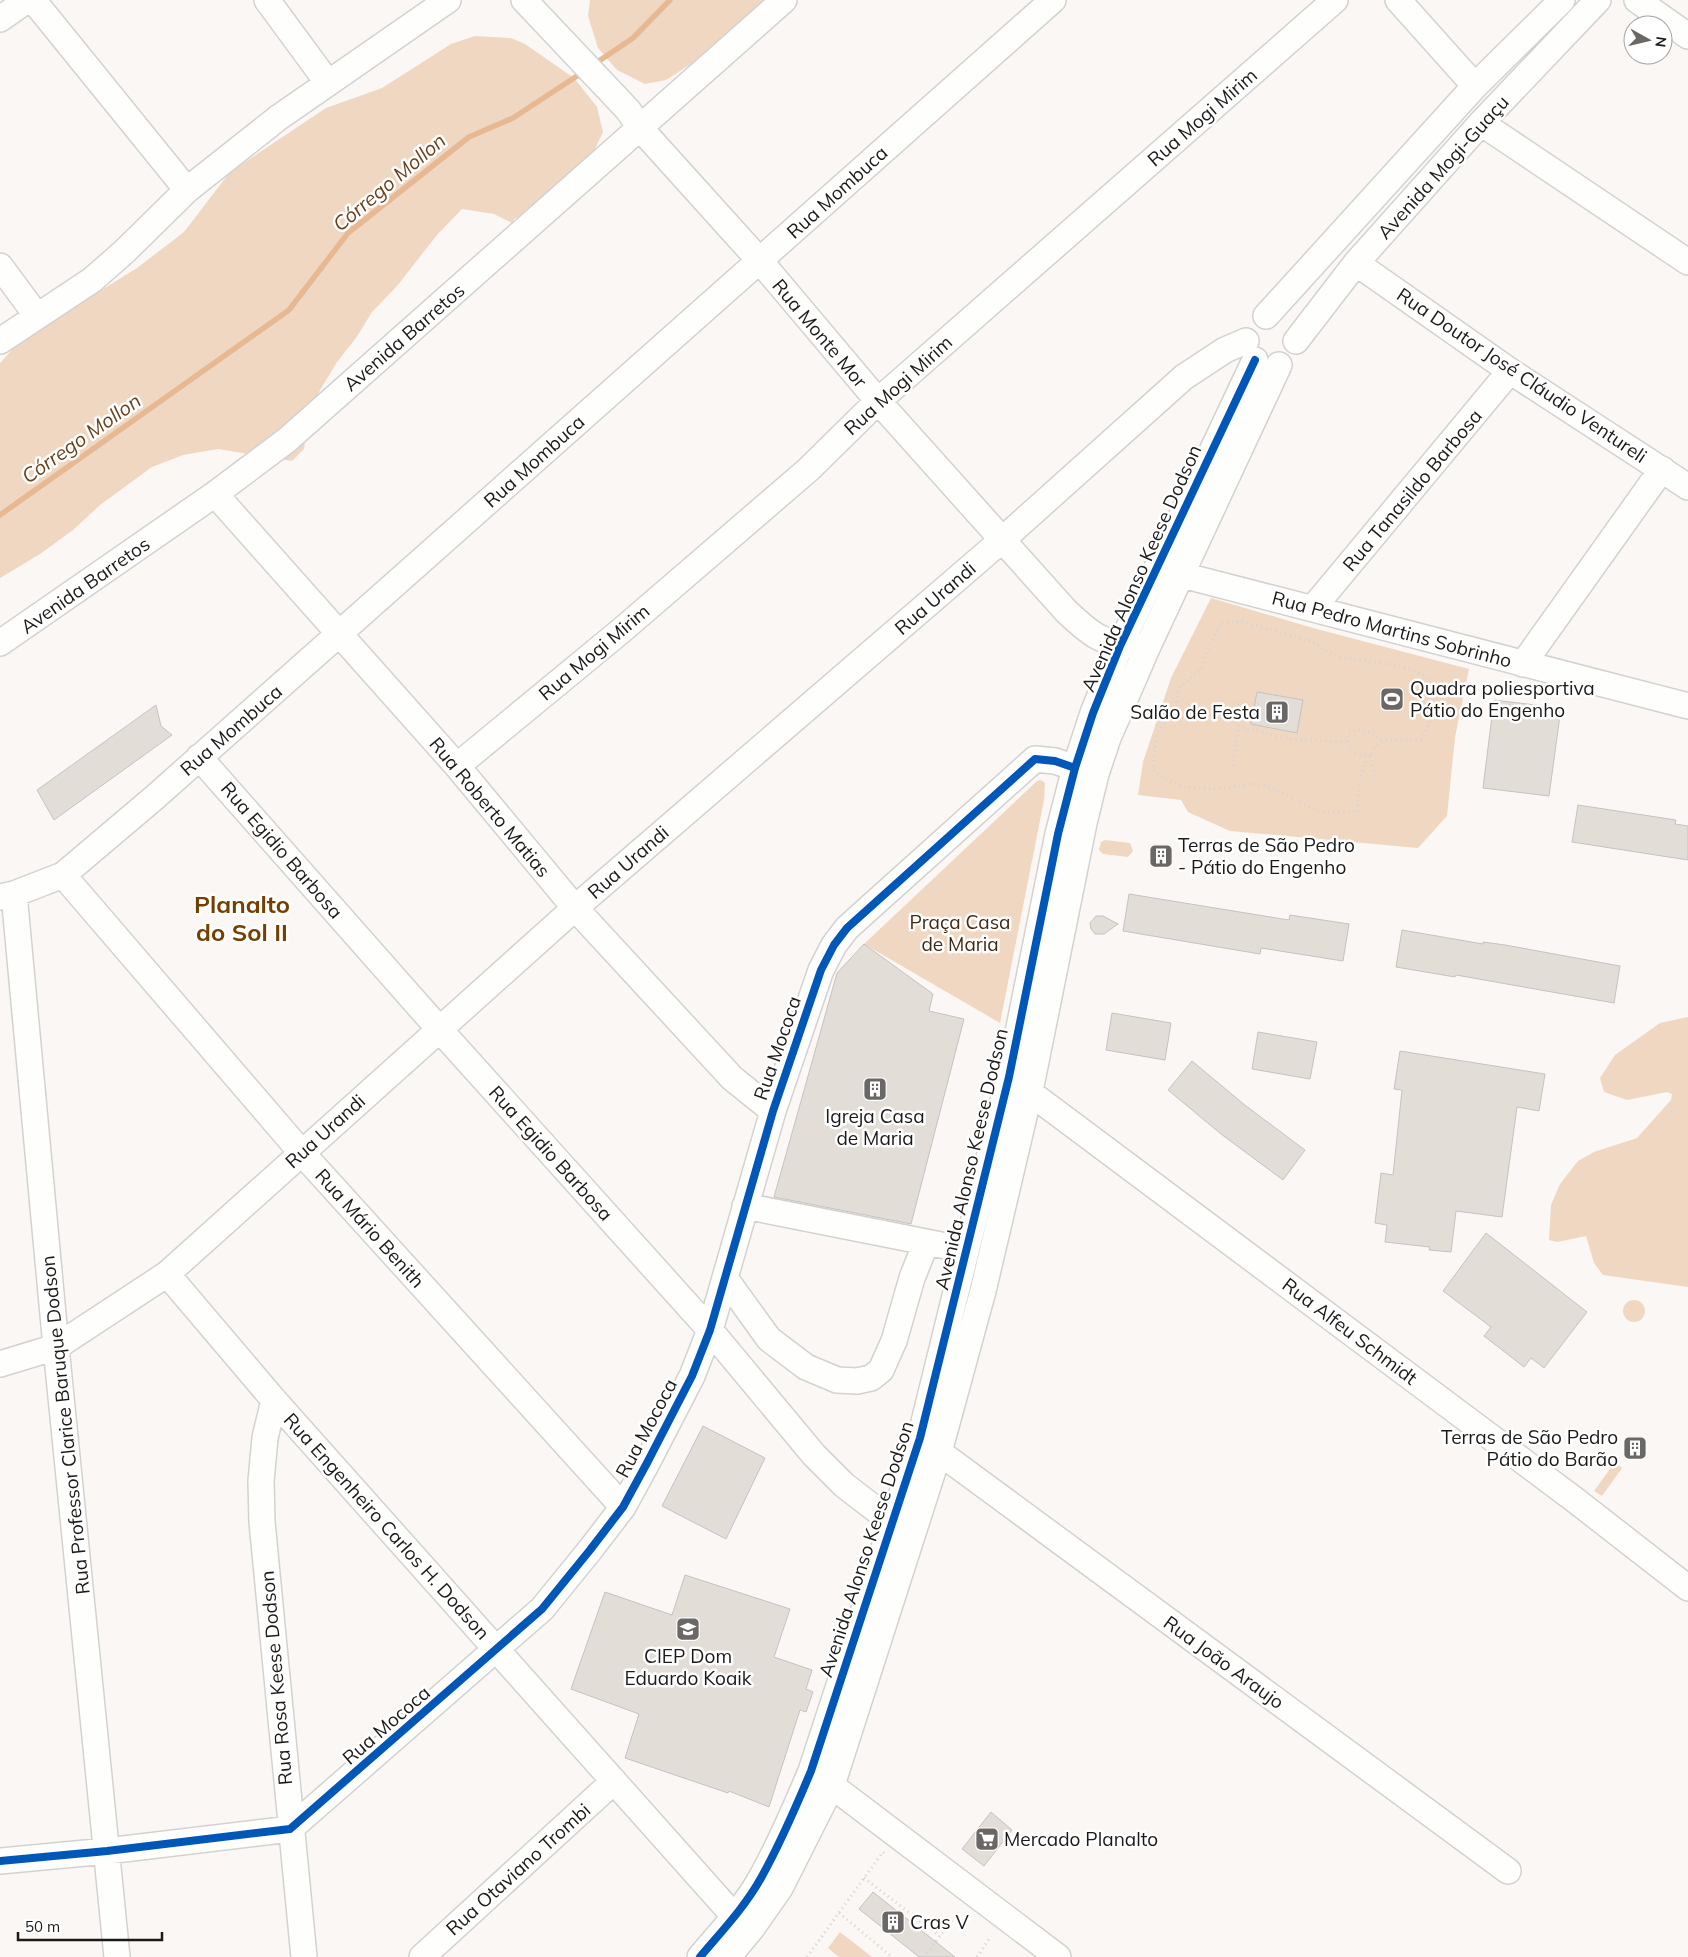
<svg xmlns="http://www.w3.org/2000/svg" width="1688" height="1957" font-family="Mulish,sans-serif">
<style>
.green{fill:#f0d7c2}
.lines{fill:none;stroke-linecap:round;stroke-linejoin:round}
.stream{stroke:#e6b993;stroke-width:5.5}
.building{fill:#e3ddd8;stroke:#c5c2c0}
.minor-casing{stroke:#d4d2d0;stroke-width:28}
.path{stroke:#d5d3d3;stroke-width:3;stroke-dasharray:1 4;stroke-linecap:butt}
.minor{stroke:#fefefd;stroke-width:25}
.cycleway-casing{stroke:#fff;stroke-width:11}
.cycleway{stroke:#0057b8;stroke-width:8}
.labels{text-anchor:middle;dominant-baseline:central;stroke-width:5;stroke-linejoin:round;paint-order:stroke}
.street-label{font-size:19px;fill:#1c1a18;stroke:#fff}
.poi-label{font-size:19px;fill:#1c1a18;stroke:#fff;text-anchor:start}
.park-label{font-size:19px;fill:#442912;stroke:#fff}
.water-label{font-size:20px;font-style:italic;fill:#6a3f19;stroke:#fff}
.district-label{font-size:24px;font-weight:bold;fill:#753f01;stroke:#fff}
</style>
<rect width="100%" height="100%" fill="#faf7f4"/>
<path class="green" d="M590,0h181l-38,37 -67,43 -21,4 -28,-14 -19,-22 -10,-32z
M475,36l36,2 14,6 49,34 23,29 6,25 -12,25 -53,49 -24,13 -2,4 -18,-9 -32,-5 -25,26 -40,51 -25,26 -16,26 -19,24 -17,28 -12,33 -4,26 -12,12 -74,-12 -35,6 -31,12 -52,38 -27,25 -33,24 -40,24v-215l21,-23 116,-72 47,-36 46,-60 96,-64 56,-20 69,-44z
M1211,598l102,30 156,41 -14,68 -8,79 -29,32 -188,-17 -42,-19 -7,-12 -43,-5 5,-33 28,-84z
M1041,780l4,3 -1,17 -44,223 -136,-79 173,-163z
M1105,840l25,3 3,8 -5,6 -25,-3 -4,-4 2,-8z
M1688,1017v270l-85,-12 -9,-12 -8,-27 -29,6 -8,-2 2,-35 9,-21 18,-23 16,-9 43,-14 34,-38 1,-6 -5,-2 -40,8 -23,-8 -4,-14 15,-23 45,-32z
M1623 1311a11 11 0 1 1 22 0a11 11 0 1 1-22 0Z
M1615,1462l7,6 -20,28 -8,-5z
M840,1932l32,25h-33l-11,-9z"/>
<g class="lines">
<path class="stream" d="M593,65l40,-27 37,-38
M0,515l289,-205 59,-77 121,-96 44,-19 70,-46"/>
</g>
<path class="building" d="M1257,692l46,8 -6,33 -46,-9z
M1494,700l67,8 -12,88 -66,-8z
M156,705l5,21 11,9 -118,85 -17,-30z
M1578,805l98,15 -1,4 13,2v34l-116,-18z
M1129,894l160,26 1,-5 59,9 -6,37 -82,-13 -1,6 -137,-23z
M1096,916h7l15,8 -14,10h-9l-4,-5 -1,-6z
M1402,930l81,14v-2l22,3 115,21 -6,37 -158,-28 -1,2 -59,-10z
M864,944l69,50 -4,17 35,8 -53,205 -137,-27 63,-224z
M1112,1013l59,10 -6,37 -59,-10z
M1258,1032l59,10 -7,37 -58,-10z
M1400,1051l145,23 -6,37 -22,-4 -15,110 -46,-6 -5,41 -22,-2 1,-3 -45,-5 2,-17 -12,-2 6,-50 12,2 9,-85 -8,-1z
M1192,1061l54,45 59,44 -22,30 -62,-46 -53,-44z
M1486,1233l101,79 -43,56 -13,-10 -7,9 -40,-31 7,-9 -48,-36z
M703,1426l62,32 -39,81 -64,-33z
M685,1575l105,34 -16,48 38,13 -6,19 7,3 -7,20 -6,-2 -31,97 -40,-16 -1,2 -103,-35 14,-44 -68,-25 34,-97 67,23z
M991,1812l21,18 -28,36 -22,-17z
M873,1892l63,50 19,15h-36l-60,-48z"/>
<g class="lines">
<g class="minor-casing">
<path id="minor" d="M33,0l154,190
M267,0l61,83
M524,0l104,110 12,18 120,133 118,140 188,210c22,21 38,35 69,35
M1398,0l77,86
M1637,0l51,36
M0,19l27,-19
M1481,123l207,139
M1356,263l154,108 178,116
M0,266l37,50
M1266,316l209,-230 87,-86
M0,341l92,-61 33,-29 62,-61 91,-72 170,-118
M1296,341l60,-78 125,-140 117,-123
M215,494l242,272 118,142 157,170 41,33
M1182,575l506,131
M1313,608l197,-237
M0,643l215,-149 72,-54 497,-440
M1523,664l139,-195
M199,757l241,273 270,300 104,125 30,30 61,47
M457,766l165,-136 187,-161 69,-68 457,-401
M63,875l238,277 322,355
M14,894l42,453 61,610
M0,897l14,-3 49,-19 91,-77 899,-798
M1017,1083l558,417 113,88
M745,1206l221,44
M167,1274l107,126 460,516 14,10
M725,1278l44,61 37,28 31,13 20,1 14,-3 10,-8 13,-29 18,-63 14,-35
M0,1364l56,-17 111,-73 408,-366 427,-368 182,-163 41,-27 21,-9
M274,1400l-9,38 -4,43 1,41 42,435
M928,1444l580,427
M819,1776l239,181
M0,1861l107,-10 183,-22 252,-220 48,-59 33,-43 24,-44 45,-87 18,-46 63,-219 48,-141 13,-25 13,-17 188,-169 20,2 20,7
M422,1957l192,-176
M700,1957c21,-25 45,-50 61,-79 19,-34 35,-71 50,-107l109,-333 89,-361 49,-243 17,-66 18,-55 27,-67 135,-286
M728,1957l24,-29 28,-40 52,-103 107,-333 44,-161 47,-200 54,-268 12,-49 12,-36 40,-92 131,-281"/>
</g>
<path class="path" d="M1233,713l7,-13
M1233,766l6,-41 -18,-15 12,3 6,12 10,5 6,-1 19,7 26,4 48,2
M1374,771l-4,-15 -17,-3 -5,-11v-9l11,-3 12,2 10,8h40c7,-12 13,-25 13,-40 -1,-8 -2,-15 -7,-21 -13,-15 -66,-17 -85,-22 -11,-3 -22,-10 -31,-16l-71,-20 -19,2 -17,35 -2,10 -23,20 -3,14 -6,13 -13,18 -4,36c24,22 47,22 79,18 7,0 15,-4 22,-3 22,2 41,17 61,25 13,5 28,3 42,3 1,-16 2,-34 8,-48 3,-9 11,-17 16,-24
M864,1878l76,58
M839,1913l53,44
M807,1957l76,-105 2,2
M924,1957l35,-46
M977,1957l14,-21"/>
<use href="#minor" class="minor"/>
<g class="cycleway-casing">
<path id="cycleway" d="M0,1861l107,-10 183,-22 252,-220 48,-59 33,-43 24,-44 45,-87 18,-46 63,-219 48,-141 13,-25 13,-17 188,-169 20,2 20,7
M700,1957c21,-25 45,-50 61,-79 19,-34 35,-71 50,-107l109,-333 89,-361 49,-243 17,-66 18,-55 27,-67 135,-286"/>
</g>
<use href="#cycleway" class="cycleway"/>
</g>
<defs>
<g id="stadium-square" transform="scale(1.25)"><rect x="-9" y="-9" width="18" height="18" rx="4" fill="#6a6765" stroke="#fff"/><path d="M0-5a6.5 5 0 1 0 0 10a6.5 5 0 1 0 0-10ZM-3.5-1.8h7v3.6h-7Z" fill="#fff"/></g>
<g id="building-square" transform="scale(1.25)"><rect x="-9" y="-9" width="18" height="18" rx="4" fill="#6a6765" stroke="#fff"/><path d="M-4-6H4V6H1V3H-1V6H-4ZM-2.5-4.3h1.7v1.8h-1.7ZM.8-4.3h1.7v1.8H.8ZM-2.5-1h1.7V.8h-1.7ZM.8-1h1.7V.8H.8Z" fill="#fff"/></g>
<g id="school-square" transform="scale(1.25)"><rect x="-9" y="-9" width="18" height="18" rx="4" fill="#6a6765" stroke="#fff"/><path d="M0-5L7-2L0 1L-7-2ZM-4 1L0 2.5L4 1V4Q0 6-4 4Z" fill="#fff"/></g>
<g id="supermarket-square" transform="scale(1.25)"><rect x="-9" y="-9" width="18" height="18" rx="4" fill="#6a6765" stroke="#fff"/><path d="M-6-5.5h2.5l.6 2H6L4.5 2H-2.5L-4.4-4H-6ZM-1.5 3.2a1.3 1.3 0 1 0 .1 0ZM3 3.2a1.3 1.3 0 1 0 .1 0Z" fill="#fff"/></g>
</defs>
<g fill-rule="evenodd">
<use href="#stadium-square" x="1392" y="699"/>
<use href="#building-square" x="1277" y="712"/>
<use href="#building-square" x="1161" y="856"/>
<use href="#building-square" x="875" y="1089"/>
<use href="#building-square" x="1635" y="1448"/>
<use href="#school-square" x="688" y="1629"/>
<use href="#supermarket-square" x="987" y="1839"/>
<use href="#building-square" x="893" y="1922"/>
</g>
<g class="labels">
<g class="street-label">
<text transform="translate(1202 117) rotate(-41)">Rua Mogi Mirim</text>
<text transform="translate(1443 167) rotate(-48)">Avenida Mogi-Guaçu</text>
<text transform="translate(837 192) rotate(-42)">Rua Mombuca</text>
<text transform="translate(820 333) rotate(50)">Rua Monte Mor</text>
<text transform="translate(404 337) rotate(-41)">Avenida Barretos</text>
<text transform="translate(1522 375) rotate(34)">Rua Doutor José Cláudio Ventureli</text>
<text transform="translate(898 385) rotate(-42)">Rua Mogi Mirim</text>
<text transform="translate(534 461) rotate(-42)">Rua Mombuca</text>
<text transform="translate(1412 490) rotate(-50)">Rua Tanasildo Barbosa</text>
<text transform="translate(1141 568) rotate(-66)">Avenida Alonso Keese Dodson</text>
<text transform="translate(85 585) rotate(-35)">Avenida Barretos</text>
<text transform="translate(935 598) rotate(-41)">Rua Urandi</text>
<text transform="translate(1392 629) rotate(15)">Rua Pedro Martins Sobrinho</text>
<text transform="translate(594 652) rotate(-40)">Rua Mogi Mirim</text>
<text transform="translate(231 730) rotate(-41)">Rua Mombuca</text>
<text transform="translate(490 807) rotate(50)">Rua Roberto Matias</text>
<text transform="translate(282 850) rotate(49)">Rua Egidio Barbosa</text>
<text transform="translate(628 862) rotate(-41)">Rua Urandi</text>
<text transform="translate(777 1048) rotate(-71)">Rua Mococa</text>
<text transform="translate(325 1131) rotate(-42)">Rua Urandi</text>
<text transform="translate(551 1153) rotate(48)">Rua Egidio Barbosa</text>
<text transform="translate(971 1159) rotate(-77)">Avenida Alonso Keese Dodson</text>
<text transform="translate(370 1228) rotate(48)">Rua Mário Benith</text>
<text transform="translate(1350 1331) rotate(37)">Rua Alfeu Schmidt</text>
<text transform="translate(65 1425) rotate(-96)">Rua Professor Clarice Baruque Dodson</text>
<text transform="translate(646 1428) rotate(-62)">Rua Mococa</text>
<text transform="translate(387 1526) rotate(48)">Rua Engenheiro Carlos H. Dodson</text>
<text transform="translate(866 1549) rotate(-72)">Avenida Alonso Keese Dodson</text>
<text transform="translate(1224 1662) rotate(36)">Rua João Araujo</text>
<text transform="translate(276 1678) rotate(-95)">Rua Rosa Keese Dodson</text>
<text transform="translate(386 1725) rotate(-41)">Rua Mococa</text>
<text transform="translate(518 1869) rotate(-42)">Rua Otaviano Trombi</text>
</g>
<g class="poi-label">
<text x="1410" y="688">Quadra poliesportiva<tspan x="1410" dy="22">Pátio do Engenho</tspan></text>
<text x="1260" y="712" text-anchor="end">Salão de Festa</text>
<text x="1178" y="845">Terras de São Pedro<tspan x="1178" dy="22">- Pátio do Engenho</tspan></text>
<text x="875" y="1116" text-anchor="middle">Igreja Casa<tspan x="875" dy="22">de Maria</tspan></text>
<text x="1618" y="1437" text-anchor="end">Terras de São Pedro<tspan x="1618" dy="22">Pátio do Barão</tspan></text>
<text x="688" y="1656" text-anchor="middle">CIEP Dom<tspan x="688" dy="22">Eduardo Koaik</tspan></text>
<text x="1004" y="1839">Mercado Planalto</text>
<text x="910" y="1922">Cras V</text>
</g>
<g class="park-label">
<text x="960" y="922">Praça Casa<tspan x="960" dy="22">de Maria</tspan></text>
</g>
<g class="water-label">
<text transform="translate(389 182) rotate(-40)">Córrego Mollon</text>
<text transform="translate(81 438) rotate(-35)">Córrego Mollon</text>
</g>
<g class="district-label">
<text x="242" y="904">Planalto<tspan x="242" dy="28">do Sol II</tspan></text>
</g>
</g>
<g transform="translate(1648 40) rotate(98)"><circle r="24" fill="#ffffff" stroke="#a4a3a3"/>
<path d="M0-4L9 19L0 12L-9 19Z" fill="#6a6765"/>
<text y="-8" font-size="14" font-weight="bold" text-anchor="middle" fill="#1c1a18">N</text>
</g>
<path d="M18 1932v8h144v-8" fill="none" stroke="#1c1a18" stroke-width="2.5"/>
<text x="25" y="1932" font-size="15" fill="#1c1a18" stroke="#ffffff" stroke-width="4" paint-order="stroke">50 m</text>
</svg>
